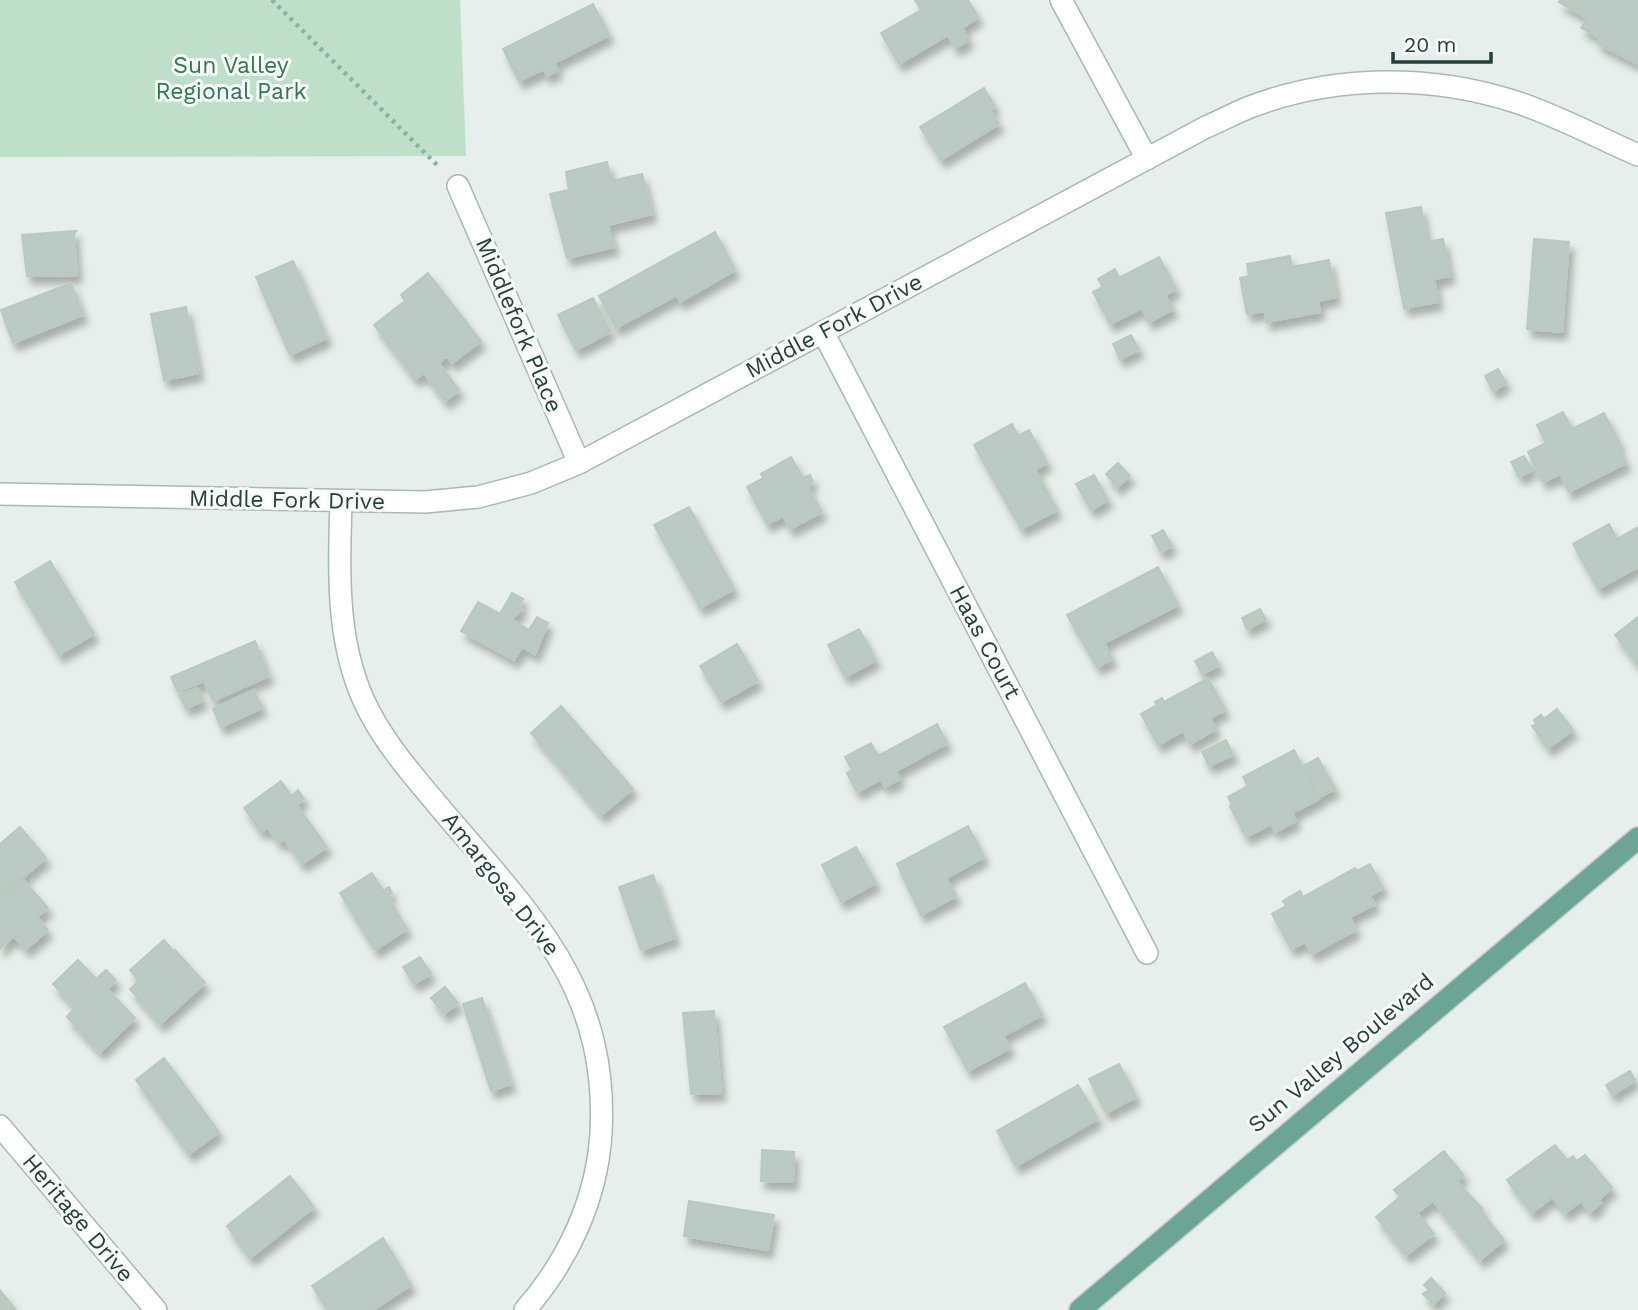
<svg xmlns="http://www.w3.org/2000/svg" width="1638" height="1310" font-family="'Work Sans',sans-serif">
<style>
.green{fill:#bfe0c8}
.building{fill:#bbcac4;stroke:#b8c9c2;stroke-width:2;filter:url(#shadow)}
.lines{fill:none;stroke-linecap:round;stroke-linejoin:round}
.street-casing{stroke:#a8b8b2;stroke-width:24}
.primary-casing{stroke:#c2cac8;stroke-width:24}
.path{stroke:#86b3a5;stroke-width:4.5;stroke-dasharray:3.5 5;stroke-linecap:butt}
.street{stroke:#fff;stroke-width:21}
.primary{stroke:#6aa596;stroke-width:21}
.labels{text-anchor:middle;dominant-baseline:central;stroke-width:6;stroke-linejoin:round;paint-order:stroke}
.park-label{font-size:23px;fill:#2d7a4b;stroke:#f7fbf9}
.street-label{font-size:23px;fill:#24423a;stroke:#f7fbf9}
</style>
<defs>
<filter id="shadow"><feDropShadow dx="4.5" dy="8" stdDeviation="3.5" flood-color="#0004"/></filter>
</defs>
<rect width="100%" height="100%" fill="#e6efeb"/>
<path class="green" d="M0,0h460l6,156 -466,1z"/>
<path class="building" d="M915,0h53l10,17 -16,11 7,12 -14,8 -7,-13 -49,29 -18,-31 40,-23z
M1560,0h78v64l-41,-21 2,-5 -18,-10 6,-10 -28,-16z
M593,4l16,31 -55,28 4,7 -11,6 -3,-7 -25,12 -16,-32z
M984,88l11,19 -5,3 9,14 -58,36 -21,-33z
M607,162l4,19 31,-7 10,40 -44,11 6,22 -47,11 -17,-64 19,-4 -3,-18z
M1421,207l6,35 16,-3 7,37 -16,3 4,23 -34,6 -18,-95z
M76,231l-2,4 3,40 -50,1 -5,-41z
M715,232l20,38 -55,32 -3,-7 -61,33 -17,-32z
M1534,239l35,3 -7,90 -35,-3z
M1290,256l2,11 37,-7 7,37 -18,4 2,11 -54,10 -1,-11 -18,3 -7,-36 9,-2 -2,-12z
M1159,257l17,32 -11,6 8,14 -24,13 -7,-14 -32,16 -17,-32 10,-5 -5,-8 17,-10 4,9z
M293,261l34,77 -37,17 -34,-78z
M428,273l53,68 -29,22 -5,-7 -8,7 20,27 -14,11 -21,-28 -9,6 -41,-54 31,-24 -4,-6z
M71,283l12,32 -70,28 -12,-33z
M593,298l17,34 -34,18 -18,-35z
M186,307l13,66 -35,7 -13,-66z
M1131,335l8,15 -19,9 -7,-15z
M1498,369l8,14 -13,8 -8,-15z
M1563,412l9,17 32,-16 16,31 -3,1 9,18 -57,29 -9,-18 -17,8 -15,-30 18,-9 -9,-18z
M1012,424l6,12 11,-6 18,33 -12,6 22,41 -36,19 -47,-84z
M1524,456l8,14 -13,7 -8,-15z
M791,457l12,21 7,-3 3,7 -6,4 15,26 -32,17 -7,-13 -16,8 -20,-37 16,-9 -2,-4z
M1118,463l12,13 -13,11 -11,-13z
M1094,475l14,25 -17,10 -15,-26z
M689,507l45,82 -34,19 -46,-83z
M1609,524l8,15 21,-12v40l-40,22 -25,-45z
M1163,530l9,16 -11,6 -9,-16z
M50,561l44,73 -35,21 -44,-73z
M1158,567l20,38 -74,38 8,16 -15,8 -30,-52z
M512,593l11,6 -4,8 3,3 -11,9 18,11 8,-13 11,6 -13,31 -13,-7 -8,13 -53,-29 17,-29 22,12z
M1260,609l6,10 -19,10 -5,-11z
M1638,617v48l-23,-30z
M859,629l17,31 -31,17 -17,-32z
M255,641l14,35 -56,25 -9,-20 -26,11 -7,-15z
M737,644l21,37 -37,21 -21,-36z
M1212,652l7,13 -17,9 -7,-13z
M1208,678l17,32 -15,8 6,11 -26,15 -7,-13 -25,14 -17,-31 16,-9 -2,-3 7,-4 2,4z
M197,688l6,13 -17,7 -7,-13z
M254,690l8,18 -41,19 -8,-18z
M561,706l72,83 -32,26 -70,-82z
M1557,709l16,21 -25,18 -16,-22 4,-2 -2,-4 7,-5 3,4z
M937,724l10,19 -51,28 4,8 -15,8 -4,-8 -24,13 -10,-19 5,-3 -7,-13 26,-14 7,13z
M1226,740l7,15 -24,11 -7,-14z
M1294,750l25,49 -27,14 4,8 -21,11 -4,-8 -25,13 -16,-31 2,-1 -4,-8 20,-11 -5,-9z
M1318,758l17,31 -15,8 -17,-31z
M281,781l10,15 7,-6 6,9 -8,5 31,43 -25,17 -18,-25 -5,4 -11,-15 -7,4 -17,-24z
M968,826l16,31 -38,21 10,18 -35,19 -24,-51z
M20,827l26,31 -35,30 2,3 -13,7v-54z
M856,847l20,36 -35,19 -19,-37z
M1370,864l13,24 -13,8 5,8 -25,13 6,13 -44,24 -7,-12 -14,7 -19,-35 14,-8 -3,-5 17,-10 3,6 52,-29 2,3z
M372,873l11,18 6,-4 3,6 -5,3 20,33 -32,21 -35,-57z
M653,875l22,63 -34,12 -22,-63z
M24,881l24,27 -11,9 11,13 -22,19 -12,-13 -14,13v-51z
M164,940l9,11 2,-1 30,33 -45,41 -30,-35 9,-8 -9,-11z
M420,957l11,17 -17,10 -11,-17z
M78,960l18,19 10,-9 10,10 -9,9 28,29 -35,34 -33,-35 8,-10 -22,-23z
M1025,983l17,32 -39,21 7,12 -42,23 -24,-44z
M445,987l13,16 -14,11 -13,-16z
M482,998l29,86 -20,7 -28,-87z
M714,1011l7,82 -30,1 -8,-81z
M164,1058l55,74 -30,22 -53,-74z
M1119,1064l17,33 -30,16 -17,-34z
M1630,1071l5,9 -23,15 -6,-10z
M1078,1085l20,34 -82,47 -19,-35z
M1555,1145l12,15 6,-4 4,5 8,-6 27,33 -14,12 3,3 -11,9 -9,-11 -16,12 -13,-16 -20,16 -25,-33z
M762,1150l32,2 -1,30 -32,-1z
M1444,1151l20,25 -8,5 27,28 -2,2 23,29 -24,20 -47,-59 -16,12 17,21 -28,21 -30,-38 24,-20 -6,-7z
M290,1176l24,31 -64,51 -23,-32z
M689,1201l85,14 -6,35 -84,-14z
M383,1238l28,47 -38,25h-45l-16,-24z
M1431,1278l14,15 -12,11 -10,-10 6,-4 -5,-5z
M0,1290l16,20h-16z"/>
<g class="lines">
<g class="street-casing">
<path id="street" d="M1061,0l86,159
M458,186l121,277
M823,332l324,621
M0,494l425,8 53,-5 53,-14 48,-20 627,-336c14,-6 29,-14 44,-20 84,-32 180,-33 266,-5 40,13 83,36 122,53
M341,501c-2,72 -6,147 29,212 18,34 42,61 66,90 89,106 173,180 165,330 -4,66 -33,128 -76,177
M0,1126l156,184"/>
</g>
<g class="primary-casing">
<path id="primary" d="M1080,1310l558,-472"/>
</g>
<path class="path" d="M272,0l168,168"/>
<use href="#street" class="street"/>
<use href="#primary" class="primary"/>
</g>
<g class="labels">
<g class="park-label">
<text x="231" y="65">Sun Valley<tspan x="231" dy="26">Regional Park</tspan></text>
</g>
<g class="street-label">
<text transform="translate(519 325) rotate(67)">Middlefork Place</text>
<text transform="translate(834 326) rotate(-28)">Middle Fork Drive</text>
<text transform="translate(287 500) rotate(1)">Middle Fork Drive</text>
<text transform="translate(985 642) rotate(62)">Haas Court</text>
<text transform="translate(501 884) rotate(52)">Amargosa Drive</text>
<text transform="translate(1341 1053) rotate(-40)">Sun Valley Boulevard</text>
<text transform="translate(78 1218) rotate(50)">Heritage Drive</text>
</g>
</g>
<path d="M1393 52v10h98v-10" fill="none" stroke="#24423a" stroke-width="3.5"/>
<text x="1404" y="52" font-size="21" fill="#24423a" stroke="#f7fbf9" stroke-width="5" paint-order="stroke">20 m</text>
</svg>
